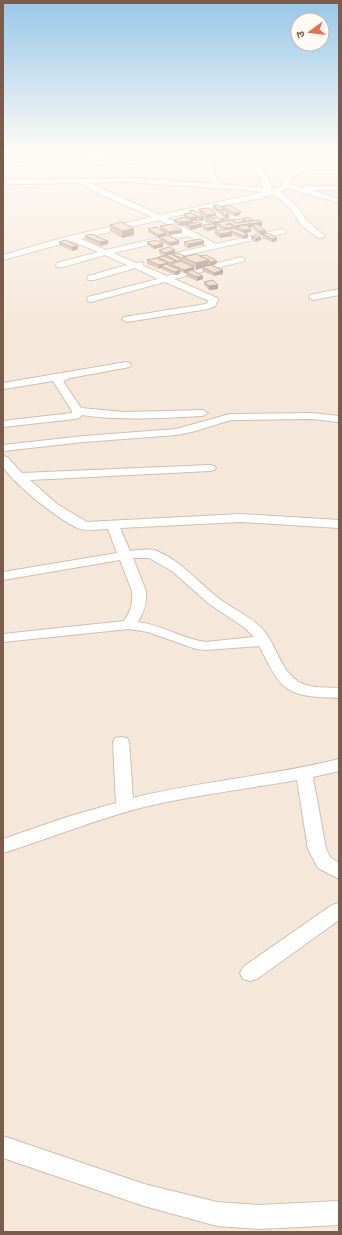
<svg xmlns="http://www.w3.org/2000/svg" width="342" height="1235" font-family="Figtree,'Noto Sans Devanagari',sans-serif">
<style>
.residential{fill:#f5e8da}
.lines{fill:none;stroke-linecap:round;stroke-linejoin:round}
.street-casing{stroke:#d1beb0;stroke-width:2}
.street{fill:#fff;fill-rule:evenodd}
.wall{fill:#d1b7a8}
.shaded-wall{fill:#aa9588}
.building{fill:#f3d5c3;stroke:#aa9588}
</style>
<rect width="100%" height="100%" fill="#fdf6ec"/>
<path class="residential" d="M3,152h336v1080h-336z"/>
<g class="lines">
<g class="street-casing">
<path id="street" d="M54,152h23l-3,2 -31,3 -3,-2 3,-2z
M181,152h6l1,12 -5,-1z
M201,152h6l12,32 45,4 -16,-36h6l19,37 8,-2c1,-4 2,-9 5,-12 10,-10 40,-9 53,-10v4c-14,1 -45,-2 -50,15l14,4 4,-2h32v4h-28l28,9v4l-51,-15 -8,4 17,14 10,15 18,15 -4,2h-3l-17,-13 -10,-16 -17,-15 -13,4 -94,20 49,26 66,-15 4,2 -1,2 -121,27h-3l-1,-2 1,-2 46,-10 -19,-10 -75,17 23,10 7,-1v4l24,10 74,-19 4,2 -1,2 -70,18 43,19 1,2 -3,6 -7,3 -81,13 -5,-3 2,-2 82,-13 3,-3 -44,-19 -74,20 -3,-1 -1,-2 1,-2 70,-18 -23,-11 -41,12h-6l-1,-2 1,-2 39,-11 -22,-10 -42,12h-6l-1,-2 1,-2 41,-11 -26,-11 -69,19v-5l59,-17 90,-21 -55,-24 -16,-10 -78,1v-4l126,-2 83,6zM129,182l128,9 7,1 -104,23 -57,-26 -12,-6zM159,220l23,12 -76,18 -25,-11z
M147,153l3,2 1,5 -9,3 -130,3 -3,-2 3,-2 130,-3h2v-4z
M339,289v6l-26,5 -4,-3 1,-2z
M126,362l4,1 1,2 -1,2 -60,11 -7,3 18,27 43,4 79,-2 5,3 -5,3c-40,2 -81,5 -121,-1l-3,3 -4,1 -72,8v-6l69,-8v-2l-19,-30 -49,8 -1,-6z
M312,413l27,3v6l-27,-3 -81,1 -39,12 -16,3 -92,7 -81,9v-6l81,-9 92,-7 54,-15z
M3,456l4,1 15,16 188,-8 4,1 2,2 -2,2 -4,1 -180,9 27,24 30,18 153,-8 99,6v8l-99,-6 -120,6 10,23c7,-1 19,-3 27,0 24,10 40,30 60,46 15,12 34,19 47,34 12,14 16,37 31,48 12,10 29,8 44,9v10c-18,-1 -41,0 -55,-12 -11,-10 -18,-28 -25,-40l-53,4 -10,-1 -48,-17 -19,-3 -126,13v-8l121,-13c7,-10 9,-18 8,-30l-12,-31 -117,20v-8l114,-19 -9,-24c-8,0 -19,2 -28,0 -19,-7 -66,-45 -76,-61 -2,-4 -1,-9 -1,-12zM133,558h16l23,13 36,32 37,25 9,9 -48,5c-23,-3 -44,-17 -68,-20 6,-10 9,-19 8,-31z
M121,737l6,1 2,4 4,56c68,-17 138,-22 206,-39v12l-26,6 13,72 5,9 8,5v16l-21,-11 -10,-19 -11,-69c-51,9 -102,15 -153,27 -48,12 -93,31 -141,46v-14l64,-22 49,-14 -3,-61 2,-4z
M339,903v17l-82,59 -7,2 -7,-2 -3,-6 3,-6 89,-62z
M3,1136l141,48 73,18 42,3 80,-4v24l-80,4 -42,-3 -73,-20 -141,-48z"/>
</g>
<use href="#street" class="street"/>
</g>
<path class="wall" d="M213,205l9,3v-2l18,9 -6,1 -10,-6 5,7 -4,1 -5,-4v-1h-2l-5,-4z
M199,209l17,8 5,3v-1l11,2v-1h11v-2l10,3 9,5h-2l6,7 11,5v3l-5,1 -10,-4v-3h-2l-8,-7v-1h-2l1,2v3l-7,1 4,5 -5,1 -11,-4v1l-12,2 -6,-4 1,-3 8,-1 -6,-4v-1h-1l1,1v3l-10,2 -5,-2 1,-4 7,-1 -5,-2v-4h1l-7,-6z
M189,211l15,9 -5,1 -2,-1v1h-4v2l9,1v3l-12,3 -4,-2v-3l-7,1 -5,-3v-3l10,-3v-3l5,-1z
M110,225l24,4v6l-12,3 -12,-7z
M160,226l22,4v3l-13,2 -3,-2v3l13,5v3l-9,2 -11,-5v-3h-1l-10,-6v-3l12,1z
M85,236l23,5v3l-8,2 -15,-7z
M251,237l10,3 -6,2 -4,-2z
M204,241v3l-16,4 -4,-2v-4z
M59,242l19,7 -6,2 -13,-6z
M147,242l16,2v3l-9,2 -7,-4z
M159,250l16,3 11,4 14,-1 17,5 -1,3 -4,1 11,9 -9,2 -12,-5v-3l-6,2 -2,-1v2h-1l10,5v3l-6,2 -11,-5v-3h-2l-4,-1v2l-5,1 -14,-6v-1l-2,1 -12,-5v-4l11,-2v-1l6,-1 -5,-3z
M204,282l14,3v4l-9,1 -5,-5z"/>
<path class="shaded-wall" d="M241,212l-1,3 -6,1v-3z
M216,214v3l-7,-1v2h-2v-3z
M229,214v3l-4,1v-3z
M197,217v4h-4v3l-14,2v-4l11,-1v-3z
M199,217h5v3l-5,1z
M223,221v3l-6,-1v2l-4,1v-4z
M245,221v3l17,-2v4l-8,1 -2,-2v2l-11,1 -2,-2v3h-5v-3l3,-3z
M230,223v4h3v3l-8,1v-6z
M202,224v3l-12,3v-4z
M217,226v3l-10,2v-3z
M134,229v6l-12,3v-7z
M251,229v3l-9,1v-3z
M182,230v3l-13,2v-3z
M260,231h6v3l-6,1z
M232,232v4l-12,2v-4z
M166,233v3l-8,2v-3z
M248,234v4l-5,1v-3z
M261,237v3l-6,2 1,-4z
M277,238v3l-5,1v-3z
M108,241v3l-8,2v-4z
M179,241v3l-9,2v-3z
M204,241v3l-16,4v-4z
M163,244v3l-9,2 -1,-3z
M78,246v3l-6,2v-4z
M175,250v4l-10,2v-3z
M209,260v6l-7,1v1l-6,2v-7z
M217,261l-1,3 -6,2v-4z
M168,263v3h-7v2l-2,1v-4z
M194,267v4l-7,2 -1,-1v1h-2v-3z
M180,270v4l-5,1v-3z
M223,270v4l-9,2v-3z
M203,276v3l-6,2v-4z
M218,285v4l-9,1v-4z"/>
<path class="building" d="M213,205h5l6,4 -6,1z
M229,205l12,7 -7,1 -12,-7z
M209,208l7,6 -9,1 -8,-6z
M194,210l10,7h-5l-6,-3 4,3 -7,1 -6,-4 8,-1 -3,-2z
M220,210h4l5,4 -4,1z
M214,215l9,6 -10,1 -8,-4 5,-1 5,2 -6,-3z
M185,217l8,4 -14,1 -5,-2z
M228,218l3,2h-7l-3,-1z
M243,218h7l3,2 -7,1z
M242,219l3,2 -8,2 22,-3 3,2 -28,4 -4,-3 -5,2 5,-1 3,3 -8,1 -8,-5 13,-3 6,3 -4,-3z
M122,222l12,7 -12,2 -12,-6z
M198,222l4,2 -12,2 -4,-1z
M172,224l10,6 -13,2 -9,-6z
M213,224l4,2 -10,2 -4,-3z
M257,224l9,7h-6l-8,-6z
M247,225l4,4 -9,1 -3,-4z
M156,227l10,6 -8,2 -10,-6z
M234,228l14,6 -5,2 -14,-6 3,2 -12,2 -5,-3z
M267,233l10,5 -5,1 -10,-5z
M91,234l17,7 -8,1 -15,-6z
M168,235l11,6 -9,2 -11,-6z
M257,235l4,2 -5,1 -5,-1z
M200,239l4,2 -16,3 -4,-2z
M65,240l13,6 -6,1 -13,-5z
M156,240l7,4 -10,2 -6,-4z
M169,247l6,3 -10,3 -6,-3z
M178,253l8,4h-3v2l-11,-5z
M171,254l11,6 -5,1 -11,-6z
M196,254l13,6 -13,3 -13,-6z
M206,255l11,6 -7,1 -1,-1v-1l-9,-4z
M164,256l12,5 -6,2 -12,-6z
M157,258l11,5 -9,2 -12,-5z
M181,261l13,6 -10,3 -13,-6z
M166,264l14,6 -5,2 -14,-6z
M211,265l12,5 -9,3 -12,-6z
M192,270l11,6 -6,1 -11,-5z
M213,280l5,5 -9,1 -5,-4z"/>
<linearGradient id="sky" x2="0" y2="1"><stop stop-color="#97c7e8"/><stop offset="0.47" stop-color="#fefbf6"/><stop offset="1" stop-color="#fefbf6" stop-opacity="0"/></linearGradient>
<rect width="342" height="325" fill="url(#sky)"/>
<rect width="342" height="1235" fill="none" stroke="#7a5c4d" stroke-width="8"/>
<g transform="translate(310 32) rotate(255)"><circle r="19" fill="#fffaf3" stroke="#cabbb1"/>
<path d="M0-3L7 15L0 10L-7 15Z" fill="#e76f51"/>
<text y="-6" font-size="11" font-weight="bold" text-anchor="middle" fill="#7a5c4d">उ</text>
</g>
</svg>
